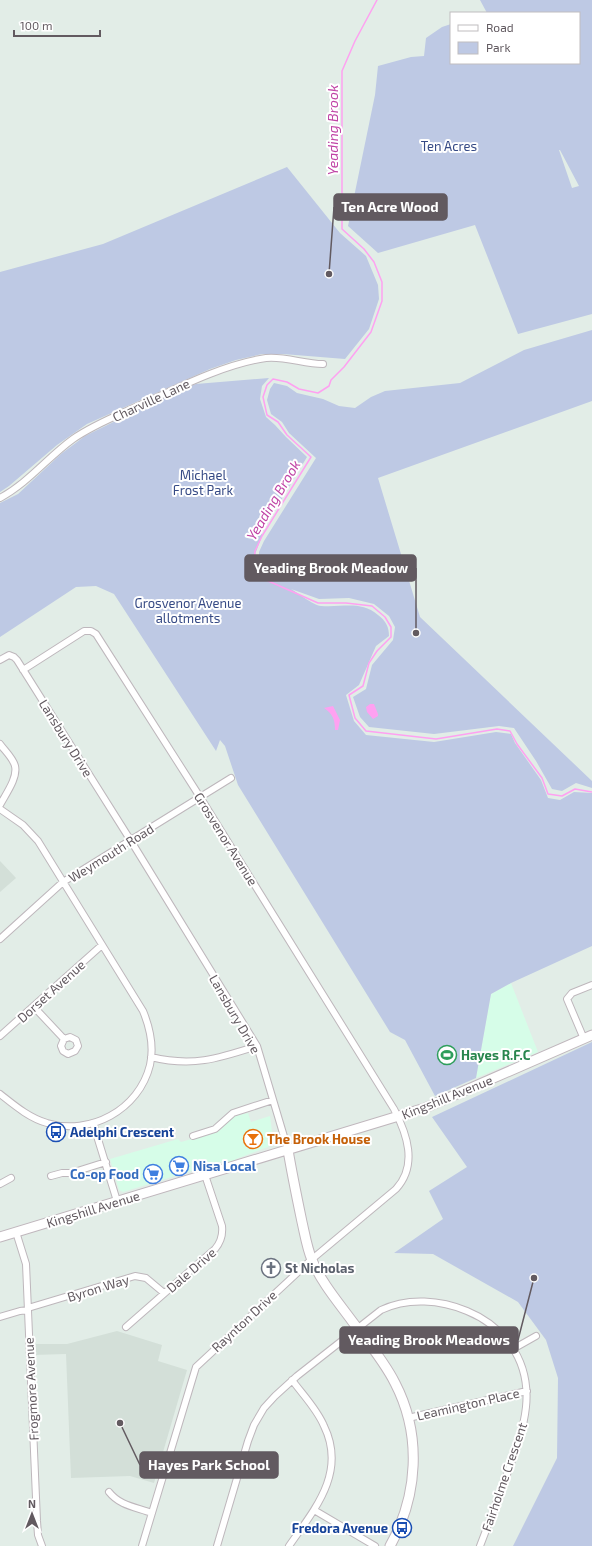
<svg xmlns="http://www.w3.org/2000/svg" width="592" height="1546" font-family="'Exo 2',sans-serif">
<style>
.commercial{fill:#d6fde8}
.education{fill:#d3dfd8}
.green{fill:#bec9e4;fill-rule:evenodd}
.water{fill:#fea1f1}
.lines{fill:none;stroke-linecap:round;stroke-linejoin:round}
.stream{stroke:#fea1f1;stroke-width:1.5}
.street-casing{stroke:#beb7bc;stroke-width:8}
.secondary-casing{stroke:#c0b7bd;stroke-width:11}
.street{stroke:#fff;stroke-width:6}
.secondary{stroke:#fff;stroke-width:9}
.labels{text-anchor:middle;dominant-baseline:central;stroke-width:4;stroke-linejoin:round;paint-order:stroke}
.park-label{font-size:13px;fill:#364a85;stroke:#fff}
.street-label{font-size:13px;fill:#625a60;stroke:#fff}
.leisure-label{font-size:13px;font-weight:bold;fill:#27864d;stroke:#fff;text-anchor:start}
.transit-label{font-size:13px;font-weight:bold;fill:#164399;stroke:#fff;text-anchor:start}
.food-label{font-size:13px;font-weight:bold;fill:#c56008;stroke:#fff;text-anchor:start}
.shop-label{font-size:13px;font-weight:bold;fill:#366cbe;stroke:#fff;text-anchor:start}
.worship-label{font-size:13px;font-weight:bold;fill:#5b616d;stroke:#fff;text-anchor:start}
.water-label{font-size:14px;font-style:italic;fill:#c044a6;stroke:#fff}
.leader{fill:none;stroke:#625a60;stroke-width:1.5}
.callout-dot{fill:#625a60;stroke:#fff;stroke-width:1.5}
.callout{fill:#625a60;stroke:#625a60;stroke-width:1.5}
.callout-label{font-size:14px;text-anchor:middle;font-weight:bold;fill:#fff}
</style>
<rect width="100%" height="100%" fill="#e2ede7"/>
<path class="commercial" d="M511,983l27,69 -62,26 15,-84z
M248,1113l3,9 19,-6 3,23v4l-5,4 -32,12 -1,2 -6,2 -2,-3 -104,32 -4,-2 -9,-31 68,-20 3,3 38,-11 15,-15z"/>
<path class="education" d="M0,861l16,17 -16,14z
M117,1331l45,14 -4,16 29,9 -33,113 -24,-7 -59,2 -5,-124 -33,1v-11h34z"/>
<path class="green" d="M480,0h112v314l-74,20 -43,-109 -97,28 -30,-27 27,-131 3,-29 33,-9 13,-1 2,-18 16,-11 9,-3v39h128v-50h-92zM559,150h1l19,36 -7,2z
M287,167l53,66 26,23 12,29 1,14 -10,30 -24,30 -62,-5h-21l-26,6 -26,9 -123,55 -30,21 -48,41 -9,6v-220l103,-28z
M592,330v71l-214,77 42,139 172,164v7l-16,-5 -14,8 -10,-2 -16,-28 -22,-33 -15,-2 -65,8 -65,-7 -9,-10 -7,-20 13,-8 6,-24 21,-25 2,-13 -6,-11 -15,-12 -25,-6 -30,1 -28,-10c7,4 22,16 30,17 21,2 39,-6 57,9 8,6 11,12 11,21l-13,10 -17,39 -13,10 8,26 12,14 68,7 62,-10 15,2 4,9 26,37 7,18 12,2 14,-8 18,1v153l-81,37 -20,11 -15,84 -41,18 -30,-56 -15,-8 -152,-247 -13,-39 -5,-6 -4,11 -102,-157 -18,-8 -20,1 -76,50v-134l18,-9 43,-40 24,-18 63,-31 18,-10 30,-11 73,-6 -7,8 -2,13 6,18 9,8 11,12 21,20 -45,75v4l-11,29 8,5v-18l5,-11 52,-83 -27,-25 -7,-11 -11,-8 -4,-14 3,-11 4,-6 13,3 10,7 26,6 16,7 16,2 16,-11 14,-6 75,-8 64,-33z
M592,1042v504h-79l44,-88 1,-80 -12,-38 -28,-38 -85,-48 -39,-1 49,-34 -14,-28 38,-24 -35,-50z"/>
<path class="water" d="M370,704h4l4,10v2l-5,3 -6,-7 -1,-5z
M333,706l7,14 -2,10h-3c0,-10 -2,-16 -11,-22z"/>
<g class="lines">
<path class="stream" d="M377,0l-22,41 -13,30v158l22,20 10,13 8,20v19l-11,31 -27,35 -13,13 -2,6 -11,7 -19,-4 -12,-7 -14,-3 -6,6 -4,12 4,18 11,7 9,13 24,22 -49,79 -7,15 -1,15 3,10 61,27h28l26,3 13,11 6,10v10l-14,14 -8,12 -6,23 -14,9 6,23 11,13 70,8 61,-10 13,2 7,13 25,34 6,16 14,2 13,-7 17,3"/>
<g class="street-casing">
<path id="street" d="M0,498c28,-15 48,-41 73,-59 20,-14 43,-23 65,-33 39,-18 86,-42 128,-48 19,-2 38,6 57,6
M0,660l9,-5 5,2 3,3 114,181 126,205 31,104
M23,670l61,-39h7l5,3 104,163 194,312c13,25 24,56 2,80l-85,71 -115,107 -54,179
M0,744c5,7 13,14 15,22 3,12 -10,29 -15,39
M0,809l23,16 15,16 105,170c7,17 11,36 7,54 -11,45 -60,71 -103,58 -18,-5 -33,-18 -47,-29
M0,939l63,-57 168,-104
M34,1007l30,32 6,-2 6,3 2,6 -3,5 -7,3 -5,-3 -2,-5 3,-7
M0,1036l102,-91
M584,1039l-17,-40 5,-6 20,-8
M151,1057c41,10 66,2 106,-11
M93,1123l24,78
M193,1136l22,-7 18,-16 40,-13
M51,1176l11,-3h9l35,-11
M0,1184l11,-6
M16,1232l10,32 11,257 1,14 4,11
M28,1308l107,-32 11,2 18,15
M0,1317l20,-6 8,-1
M126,1327l89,-78c6,-7 8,-14 7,-23l-17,-51
M513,1349l23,-13
M408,1418l119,-27
M109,1492c11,14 27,15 43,21
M314,1510l61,36
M217,1546l31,-105 6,-16 10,-17 11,-12 22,-20 84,-66c27,-13 60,-10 86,1 17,7 32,18 43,33 31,43 12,89 -4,133 -9,23 -17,46 -26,69
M289,1546c25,-36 58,-73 35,-120 -7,-17 -21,-31 -32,-46"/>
</g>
<g class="secondary-casing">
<path id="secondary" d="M288,1150c4,24 9,48 14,72 3,13 5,26 10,38 9,22 26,42 40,61 15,20 32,40 43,62 27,52 23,113 -5,163
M0,1237l425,-129 167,-73"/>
</g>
<use href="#street" class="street"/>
<use href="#secondary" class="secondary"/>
</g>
<defs>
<g id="stadium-ring" transform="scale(1)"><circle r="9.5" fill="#fff" stroke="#2e9e5b" stroke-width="1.5"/><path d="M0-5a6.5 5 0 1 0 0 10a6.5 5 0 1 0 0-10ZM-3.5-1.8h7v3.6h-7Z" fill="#2e9e5b"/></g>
<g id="bus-ring" transform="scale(1)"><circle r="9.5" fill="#fff" stroke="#1a4fb4" stroke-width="1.5"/><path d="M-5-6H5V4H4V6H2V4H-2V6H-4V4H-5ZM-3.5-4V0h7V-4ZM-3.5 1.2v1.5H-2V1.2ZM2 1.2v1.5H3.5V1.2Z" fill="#1a4fb4"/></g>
<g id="bar-ring" transform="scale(1)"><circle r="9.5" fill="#fff" stroke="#e8710a" stroke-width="1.5"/><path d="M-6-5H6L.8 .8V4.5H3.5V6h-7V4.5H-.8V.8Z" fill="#e8710a"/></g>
<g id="supermarket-ring" transform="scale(1)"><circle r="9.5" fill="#fff" stroke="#3f7fe0" stroke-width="1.5"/><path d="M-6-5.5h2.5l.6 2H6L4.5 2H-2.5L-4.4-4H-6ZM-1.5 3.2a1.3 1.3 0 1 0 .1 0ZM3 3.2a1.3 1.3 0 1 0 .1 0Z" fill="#3f7fe0"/></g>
<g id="church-ring" transform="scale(1)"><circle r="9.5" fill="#fff" stroke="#6b7280" stroke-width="1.5"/><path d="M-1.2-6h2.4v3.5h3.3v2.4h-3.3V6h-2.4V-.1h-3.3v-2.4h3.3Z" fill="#6b7280"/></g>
</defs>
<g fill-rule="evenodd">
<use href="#stadium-ring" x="447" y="1055"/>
<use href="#bus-ring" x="56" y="1132"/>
<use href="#bar-ring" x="253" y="1139"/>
<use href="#supermarket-ring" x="179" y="1166"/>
<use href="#supermarket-ring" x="153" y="1174"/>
<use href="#church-ring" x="271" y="1268"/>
<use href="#bus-ring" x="402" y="1528"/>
</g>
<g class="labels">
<g class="park-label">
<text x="449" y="146">Ten Acres</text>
<text x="203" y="475">Michael<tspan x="203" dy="15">Frost Park</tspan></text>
<text x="188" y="603">Grosvenor Avenue<tspan x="188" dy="15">allotments</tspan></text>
</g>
<g class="street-label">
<text transform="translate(151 400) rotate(-25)">Charville Lane</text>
<text transform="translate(66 738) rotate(58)">Lansbury Drive</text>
<text transform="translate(226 839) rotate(58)">Grosvenor Avenue</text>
<text transform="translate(111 853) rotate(-32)">Weymouth Road</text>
<text transform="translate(51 991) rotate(-42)">Dorset Avenue</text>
<text transform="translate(235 1014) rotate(60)">Lansbury Drive</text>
<text transform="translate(447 1097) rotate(-22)">Kingshill Avenue</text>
<text transform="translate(93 1209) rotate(-17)">Kingshill Avenue</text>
<text transform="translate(191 1270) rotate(-41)">Dale Drive</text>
<text transform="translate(98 1288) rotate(-17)">Byron Way</text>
<text transform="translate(244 1321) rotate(-43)">Raynton Drive</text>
<text transform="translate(31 1389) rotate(-93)">Frogmore Avenue</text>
<text transform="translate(468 1404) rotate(-13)">Leamington Place</text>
<text transform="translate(504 1477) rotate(-71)">Fairholme Crescent</text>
</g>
<g class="leisure-label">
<text x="461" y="1055">Hayes R.F.C</text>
</g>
<g class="transit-label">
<text x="70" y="1132">Adelphi Crescent</text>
<text x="388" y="1528" text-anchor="end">Fredora Avenue</text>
</g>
<g class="food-label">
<text x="267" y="1139">The Brook House</text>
</g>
<g class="shop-label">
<text x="193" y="1166">Nisa Local</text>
<text x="139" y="1174" text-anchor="end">Co-op Food</text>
</g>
<g class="worship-label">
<text x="285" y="1268">St Nicholas</text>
</g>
<g class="water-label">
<text transform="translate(332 130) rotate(-90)">Yeading Brook</text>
<text transform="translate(273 500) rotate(-59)">Yeading Brook</text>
</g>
</g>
<path class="leader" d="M329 274L334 207M416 633L416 568M534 1278L518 1340M120 1423L140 1465"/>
<g class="callout-dot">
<circle cx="329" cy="274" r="4"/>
<circle cx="416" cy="633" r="4"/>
<circle cx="534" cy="1278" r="4"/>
<circle cx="120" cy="1423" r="4"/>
</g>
<g class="callout">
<rect x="334" y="194" width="113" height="26" rx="4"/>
<rect x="245" y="555" width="171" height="26" rx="4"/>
<rect x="340" y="1327" width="178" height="26" rx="4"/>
<rect x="140" y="1452" width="138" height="26" rx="4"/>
</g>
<g class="callout-label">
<text x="390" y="212">Ten Acre Wood</text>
<text x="331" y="573">Yeading Brook Meadow</text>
<text x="429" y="1345">Yeading Brook Meadows</text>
<text x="209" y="1470">Hayes Park School</text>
</g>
<rect x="450" y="12" width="130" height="52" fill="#ffffff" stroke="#c0bdbf"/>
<rect x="458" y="25" width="20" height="6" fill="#ffffff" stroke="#c0bdbf"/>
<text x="486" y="32" font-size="12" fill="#625a60">Road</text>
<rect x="458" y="42" width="20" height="12" fill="#bec9e4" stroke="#c0bdbf"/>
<text x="486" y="52" font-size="12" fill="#625a60">Park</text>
<g transform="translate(32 1514)" stroke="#ffffff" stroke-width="3" paint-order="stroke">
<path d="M0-3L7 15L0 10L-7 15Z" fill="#625a60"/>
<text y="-6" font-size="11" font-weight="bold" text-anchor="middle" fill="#625a60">N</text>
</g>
<path d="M14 30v6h86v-6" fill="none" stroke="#625a60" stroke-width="2"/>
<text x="20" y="30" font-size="12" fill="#625a60" stroke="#ffffff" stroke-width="3" paint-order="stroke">100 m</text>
</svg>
